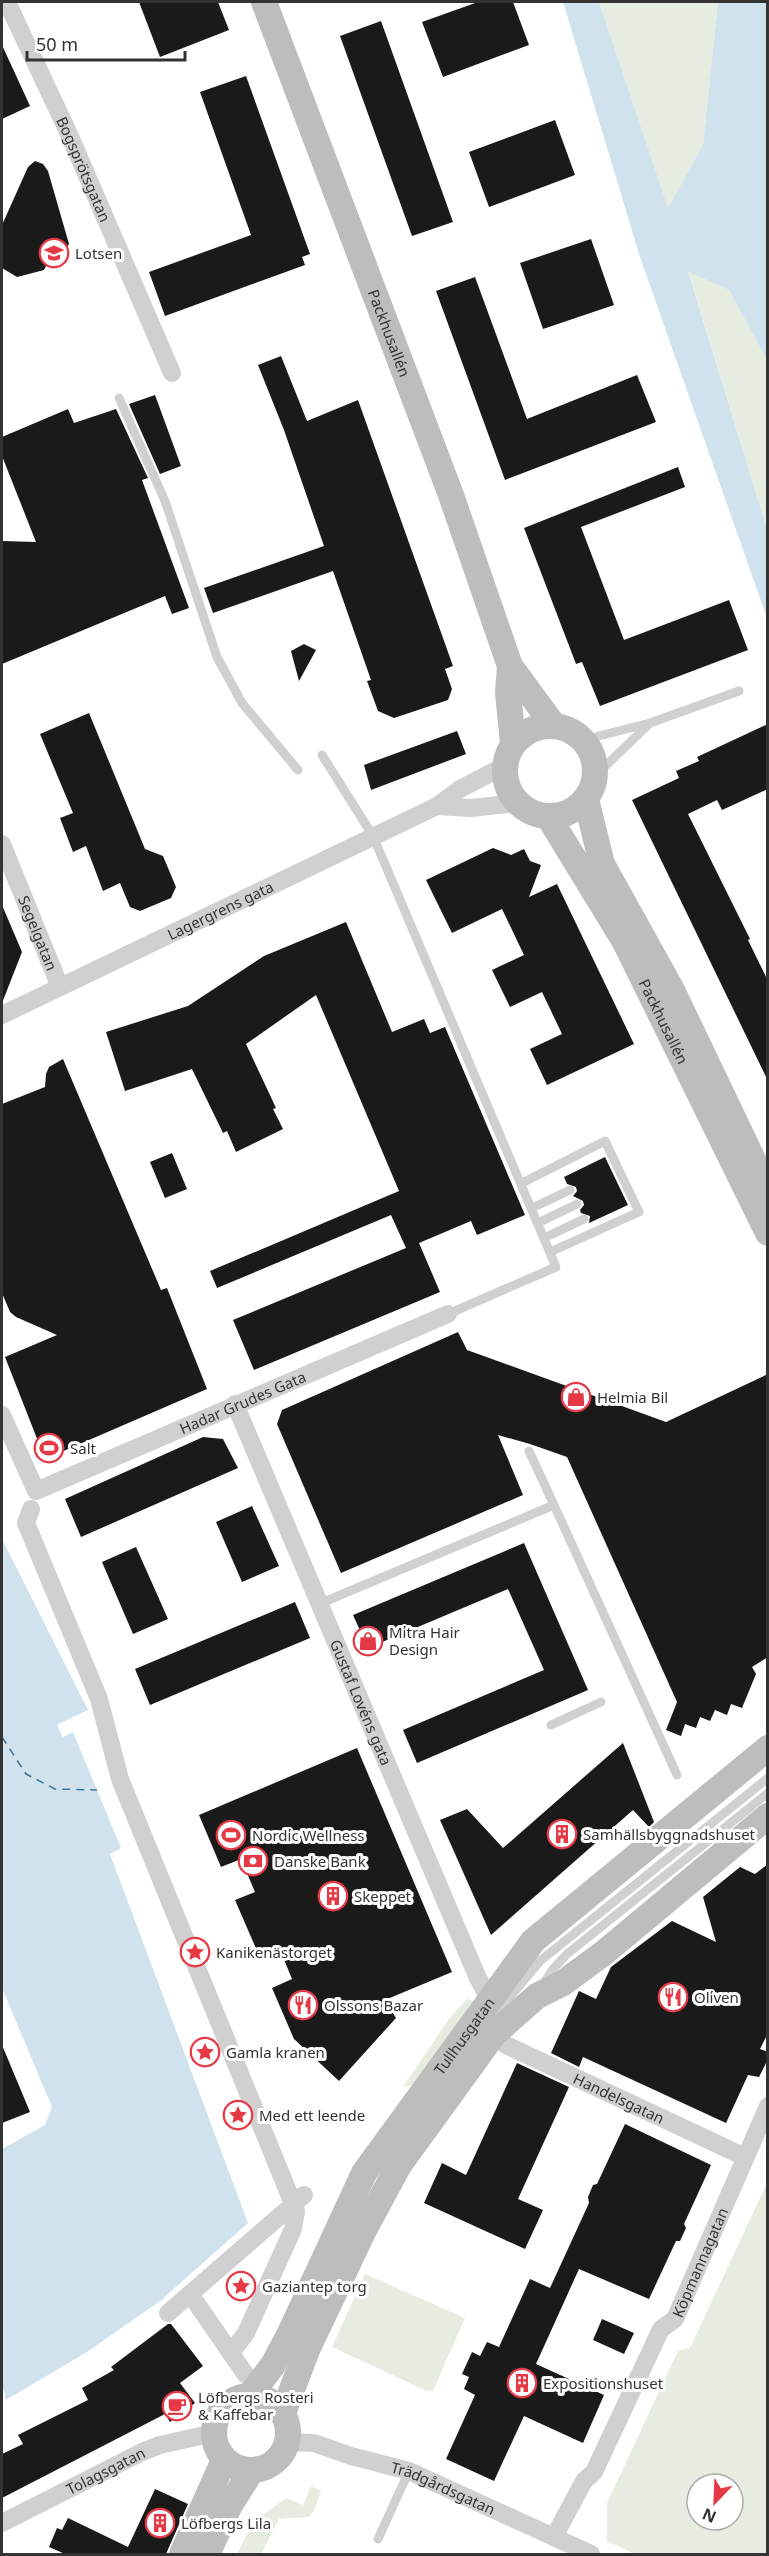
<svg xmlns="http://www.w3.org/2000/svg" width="769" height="2556" font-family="'Noto Sans',sans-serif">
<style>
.green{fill:#e6ecdf;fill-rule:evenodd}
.water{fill:#cfe2ee}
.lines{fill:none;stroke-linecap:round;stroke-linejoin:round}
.ferry{stroke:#3f7597;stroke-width:1.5;stroke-dasharray:8 6;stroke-linecap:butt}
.building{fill:#1a1a1a}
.lane{stroke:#d0d0d0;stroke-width:9}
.street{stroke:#d0d0d0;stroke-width:18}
.secondary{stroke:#bdbdbd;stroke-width:26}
.labels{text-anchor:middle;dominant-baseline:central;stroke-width:6;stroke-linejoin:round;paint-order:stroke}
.street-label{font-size:15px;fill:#333;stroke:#fff}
.poi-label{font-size:15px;fill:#333;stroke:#fff;text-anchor:start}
</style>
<rect width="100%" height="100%" fill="#fff"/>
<path class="green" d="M599,2h119l-15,143 -35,64z
M688,270l41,20 38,70v169z
M467,1999l6,2 -1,6 -53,77 -16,3 46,-68z
M767,2183v371h-132l-28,-13v-38l71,-152 12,-3zM697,2484h36v36h-36z
M365,2274l100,44 -32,73h-6l-95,-44z
M311,2486l10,5 -7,20 -6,6 -29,2 -18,35h-24l16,-32 33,-24 17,7z"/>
<path class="water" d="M563,2h36l69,206 35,-63 15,-143h49v358l-38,-70 -41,-19 79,258v89l-127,-361z
M2,1539l86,171 -31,15 6,12 10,-5 48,116 -11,6 138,369 -88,78 -73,51 -81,48 -4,-16v-235l43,-24 7,-18 -50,-119z"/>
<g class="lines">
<path class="ferry" d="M2,1737l24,37 29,15 42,1"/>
</g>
<path class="building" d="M139,2h79l11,28 -69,27z
M478,2h35l16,43 -86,32 -21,-55z
M381,21l72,201 -41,14 -72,-200z
M2,45l28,61 -28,13z
M246,76l64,178 -8,3 3,8 -140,51 -16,-44 102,-37 -51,-143z
M555,120l20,55 -86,32 -20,-55z
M35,161l8,3 5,7 21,73 -6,9 -13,5 -6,12 -27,7 -15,-9v-43l26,-58z
M591,239l23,66 -71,24 -23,-66z
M475,277l52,142 110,-44 19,47 -151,58 -69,-189z
M281,356l26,65 51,-21 95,266 -8,3 7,20 -4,11 -54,18 -16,-7 -11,-30 4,-1 -38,-109 -120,42 -9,-25 120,-42 -40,-116 -26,-65z
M155,395l26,71 -21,8 -31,-70z
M68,409l6,14 42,-14 32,69 -6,2 47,128 -17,6 -7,-18 -163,68v-123l34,1 -34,-86v-19z
M678,467l7,20 -104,40 43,113 105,-40 19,50 -148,56 -18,-44 -6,2 -52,-136z
M304,644l12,6 -17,31 -8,-30z
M89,713l56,136 18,7 13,31 -5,11 -31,13 -10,-4 -10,-24 -17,8 -17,-45 -13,6 -13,-34 13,-5 -33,-79z
M768,724v65l-46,21 -5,-10 -29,14 62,125 -2,1 20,41v100l-136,-281 47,-22 -3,-7 23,-10 -2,-4z
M457,731l9,23 -95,36 -7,-25z
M493,848l18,7 13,-6 6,12 11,4 -12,32 28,-13 77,160 -87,41 -17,-36 32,-15 -20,-42 -32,15 -18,-37 32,-15 -22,-46 -50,24 -26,-53z
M2,905l20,47 -20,51z
M346,922l46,110 32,-13 6,14 15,-6 80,188 -48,20 -6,-14 -52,22 21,49 -186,78 -21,-50 173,-72 -15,-33 -174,73 -7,-17 189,-80 -83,-196 -70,49 30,64 -3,1 10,20 -47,23 -9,-21 -4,2 -31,-64 -67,22 -19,-59 82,-26 76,-50z
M63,1059l98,231 6,-2 40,101 -162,70 -40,-102 52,-22 -41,-18 -6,-5 -8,-19v-189l43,-17 1,-13 3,-7z
M172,1153l15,36 -22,9 -15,-36z
M605,1157l23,48 -39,18 1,-7 -9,-3 -1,-3 4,-5 -1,-4 -10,-5 4,-5 -1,-4 -9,-3 -3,-7z
M458,1332l9,18 199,72 102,-48v283l-16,10 4,7 -14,34 -11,-4 -4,11 -12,-5 -5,11 -10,-4 -4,11 -11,-4 -4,12 -15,-6 11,-28 -110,-245 -37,-13 -32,-9 25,60 -182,78 -64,-149 5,-14z
M203,1437l20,2 15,29 -157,69 -16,-38z
M252,1506l27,60 -37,16 -26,-60z
M524,1543l64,147 -171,73 -14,-33 141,-60 -36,-81 -140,59 -15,-33z
M136,1547l32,72 -35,15 -31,-72z
M295,1602l15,36 -160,67 -15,-36z
M623,1743l31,79 -5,5 -16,-17 -142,125 -51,-115 27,-11 36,39z
M357,1748l95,224 -67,28 11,18 -57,63 -45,-42 -22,-51 20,-9 -14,-34 -20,8 -23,-53 20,-8 -14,-33 -20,8 -22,-52z
M768,1864v169l-8,16 8,3v7l-9,18 -11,-2 -22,48 -143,-66 -4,10 -28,-14 28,-62 17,8 15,-32 61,-46 44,21 -13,-45 37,-30 15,7z
M2,2045l28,67 -28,11z
M517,2063l52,24 -51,112 25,11 -18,39 -101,-46 18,-40 24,12z
M625,2124l86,41 -27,59 2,4 -6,13h-4l-27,58 -70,-30 -43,95 68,31 -21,48 -59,-27 -30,65 -48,-22 29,-64 -11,-6 5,-12 -7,-3 10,-22 8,4 7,-14 12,5 31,-68 20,9 39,-85 -1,-6 5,-12 4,-1z
M602,2319l32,14 -10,21 -31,-14z
M168,2324h3l32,42 -23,17 15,20 -25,19 -5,-8 -163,84v-44l21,-10 -5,-9 70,-35 -6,-12 32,-18 -3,-3z
M155,2489l33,15 -22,50h-101l-16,-7 8,-19 5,2 6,-12 60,29z"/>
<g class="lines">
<path class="lane" d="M119,398l46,103 52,156 25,46 56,67
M583,740l67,-17 89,-32
M322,755l51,81 183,431 -108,47
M595,776l55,-53
M522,1183l83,-42 34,71 -89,40
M532,1208l38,-18
M538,1223l39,-19
M544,1238l40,-19
M529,1451l25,54
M319,1604l235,-99 123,270
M551,1725l50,-23
M542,1986l11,-17 14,-15 201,-161
M494,2016l46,-55 228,-183
M378,2539l31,-68"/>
<g class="street">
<path id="s1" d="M7,2l62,132 103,239"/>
<path d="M437,806l34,2 46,-5"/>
<path id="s2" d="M2,844l58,143"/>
<path id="s3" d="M2,1015l435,-209 23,-17 44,-23"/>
<path id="s4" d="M235,1404l242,572 12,23"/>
<path id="s5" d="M2,1415l34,76 412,-177"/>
<path d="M31,1509l-5,14 73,176 21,80 176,432 -3,18 -47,104 -15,20"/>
<path id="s6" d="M494,2034l12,11 239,112"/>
<path d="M190,2294l56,81"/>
<path d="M168,2313l136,-118"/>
<path id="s7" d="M287,2442l27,1 37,13 58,15 182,83"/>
<path id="s8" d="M2,2523l140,-71 18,-7 54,-12"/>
<path id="s9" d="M554,2537l30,-56 10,-9 67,-143 14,-10 93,-213"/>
</g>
<g class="secondary">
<path id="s10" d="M264,2l187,493 59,171 44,60"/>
<path d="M510,666l-2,27 5,50"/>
<circle cx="550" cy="771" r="45"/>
<path d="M586,799l16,65 70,126 96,201"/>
<path id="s11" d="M548,816l77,126 143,291"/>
<path id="s12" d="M250,2395l23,-30 17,-32 74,-160 169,-232 235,-193"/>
<circle cx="251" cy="2433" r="37"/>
<path d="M283,2413l24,-63 57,-120 35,-65 95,-131 43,-38 26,-13 42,-31 163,-136"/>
<path d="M182,2554l42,-94"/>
<path d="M207,2554l23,-49 22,-35"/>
</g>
</g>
<defs>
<g id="school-ring" transform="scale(1.5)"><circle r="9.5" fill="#fff" stroke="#e63946" stroke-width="1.5"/><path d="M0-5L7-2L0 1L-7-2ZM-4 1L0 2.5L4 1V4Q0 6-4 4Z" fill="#e63946"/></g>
<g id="shop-ring" transform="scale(1.5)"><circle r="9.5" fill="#fff" stroke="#e63946" stroke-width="1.5"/><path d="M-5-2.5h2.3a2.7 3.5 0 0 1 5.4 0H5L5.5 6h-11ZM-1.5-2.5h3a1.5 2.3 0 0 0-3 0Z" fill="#e63946"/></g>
<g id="stadium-ring" transform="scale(1.5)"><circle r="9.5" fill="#fff" stroke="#e63946" stroke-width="1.5"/><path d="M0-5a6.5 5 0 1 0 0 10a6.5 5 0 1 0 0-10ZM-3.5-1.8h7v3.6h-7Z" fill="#e63946"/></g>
<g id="building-ring" transform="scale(1.5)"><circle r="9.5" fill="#fff" stroke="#e63946" stroke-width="1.5"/><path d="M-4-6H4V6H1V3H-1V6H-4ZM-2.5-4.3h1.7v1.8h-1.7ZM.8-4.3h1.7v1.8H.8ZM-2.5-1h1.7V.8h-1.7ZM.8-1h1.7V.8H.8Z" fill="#e63946"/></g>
<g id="bank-ring" transform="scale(1.5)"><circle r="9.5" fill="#fff" stroke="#e63946" stroke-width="1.5"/><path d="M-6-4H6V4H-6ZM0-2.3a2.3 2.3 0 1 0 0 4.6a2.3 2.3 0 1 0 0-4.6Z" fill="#e63946"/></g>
<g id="sight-ring" transform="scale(1.5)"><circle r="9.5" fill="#fff" stroke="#e63946" stroke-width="1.5"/><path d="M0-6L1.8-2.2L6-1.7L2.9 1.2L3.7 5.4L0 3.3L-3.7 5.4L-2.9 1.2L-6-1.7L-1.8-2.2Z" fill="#e63946"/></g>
<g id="restaurant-ring" transform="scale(1.5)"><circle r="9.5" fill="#fff" stroke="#e63946" stroke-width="1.5"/><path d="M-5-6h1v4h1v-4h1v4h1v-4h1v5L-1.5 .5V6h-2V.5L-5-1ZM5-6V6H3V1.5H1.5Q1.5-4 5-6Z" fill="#e63946"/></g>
<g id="cafe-ring" transform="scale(1.5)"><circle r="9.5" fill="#fff" stroke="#e63946" stroke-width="1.5"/><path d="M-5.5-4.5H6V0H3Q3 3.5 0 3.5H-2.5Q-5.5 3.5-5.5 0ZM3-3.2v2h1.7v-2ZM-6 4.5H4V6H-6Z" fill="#e63946"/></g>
</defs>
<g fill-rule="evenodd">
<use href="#school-ring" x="54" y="253"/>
<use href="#shop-ring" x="576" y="1397"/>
<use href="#stadium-ring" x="49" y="1448"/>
<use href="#shop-ring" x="368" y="1641"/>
<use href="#building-ring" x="562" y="1834"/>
<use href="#stadium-ring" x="231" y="1835"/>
<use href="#bank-ring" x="253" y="1861"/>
<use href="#building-ring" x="333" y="1896"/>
<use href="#sight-ring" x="195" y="1952"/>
<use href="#restaurant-ring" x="673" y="1997"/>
<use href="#restaurant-ring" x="303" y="2005"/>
<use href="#sight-ring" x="205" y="2052"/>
<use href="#sight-ring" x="238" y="2115"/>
<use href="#sight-ring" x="241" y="2286"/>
<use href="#building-ring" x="522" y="2383"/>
<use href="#cafe-ring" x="177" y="2406"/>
<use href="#building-ring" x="160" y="2523"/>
</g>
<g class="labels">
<g class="street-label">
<text stroke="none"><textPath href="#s1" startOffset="184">Bogsprötsgatan</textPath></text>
<text stroke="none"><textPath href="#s10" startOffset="354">Packhusallén</textPath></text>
<text stroke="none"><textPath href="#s3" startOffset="242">Lagergrens gata</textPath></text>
<text stroke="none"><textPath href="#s2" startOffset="96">Segelgatan</textPath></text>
<text stroke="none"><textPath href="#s11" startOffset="236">Packhusallén</textPath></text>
<text stroke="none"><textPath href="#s5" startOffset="308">Hadar Grudes Gata</textPath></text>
<text stroke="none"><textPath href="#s4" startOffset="324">Gustaf Lovéns gata</textPath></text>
<text stroke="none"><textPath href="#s12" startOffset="420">Tullhusgatan</textPath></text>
<text stroke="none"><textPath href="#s6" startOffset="141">Handelsgatan</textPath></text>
<text stroke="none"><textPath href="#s9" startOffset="314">Köpmannagatan</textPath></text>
<text stroke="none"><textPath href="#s8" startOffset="116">Tolagsgatan</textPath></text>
<text stroke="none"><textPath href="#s7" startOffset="164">Trädgårdsgatan</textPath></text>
</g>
<g class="poi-label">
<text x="75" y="253">Lotsen</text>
<text x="597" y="1397">Helmia Bil</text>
<text x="70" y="1448">Salt</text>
<text x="389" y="1632">Mitra Hair<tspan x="389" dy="17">Design</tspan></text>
<text x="583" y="1834">Samhällsbyggnadshuset</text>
<text x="252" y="1835">Nordic Wellness</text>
<text x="274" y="1861">Danske Bank</text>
<text x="354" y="1896">Skeppet</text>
<text x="216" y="1952">Kanikenästorget</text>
<text x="694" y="1997">Oliven</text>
<text x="324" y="2005">Olssons Bazar</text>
<text x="226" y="2052">Gamla kranen</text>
<text x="259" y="2115">Med ett leende</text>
<text x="262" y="2286">Gaziantep torg</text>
<text x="543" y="2383">Expositionshuset</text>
<text x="198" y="2397">Löfbergs Rosteri<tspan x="198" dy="17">&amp; Kaffebar</tspan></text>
<text x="181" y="2523">Löfbergs Lila</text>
</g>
</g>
<rect width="769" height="2556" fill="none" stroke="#333333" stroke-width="6"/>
<g transform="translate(715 2502) rotate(203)"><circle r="28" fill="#ffffff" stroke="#adadad" stroke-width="1.5"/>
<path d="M0-4.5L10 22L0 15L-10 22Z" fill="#e63946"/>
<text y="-9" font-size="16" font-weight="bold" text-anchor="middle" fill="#333333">N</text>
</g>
<path d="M27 51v9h158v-9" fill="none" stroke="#333333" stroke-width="3"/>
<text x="36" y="51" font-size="18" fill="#333333" stroke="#ffffff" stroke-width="4.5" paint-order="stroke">50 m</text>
</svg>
